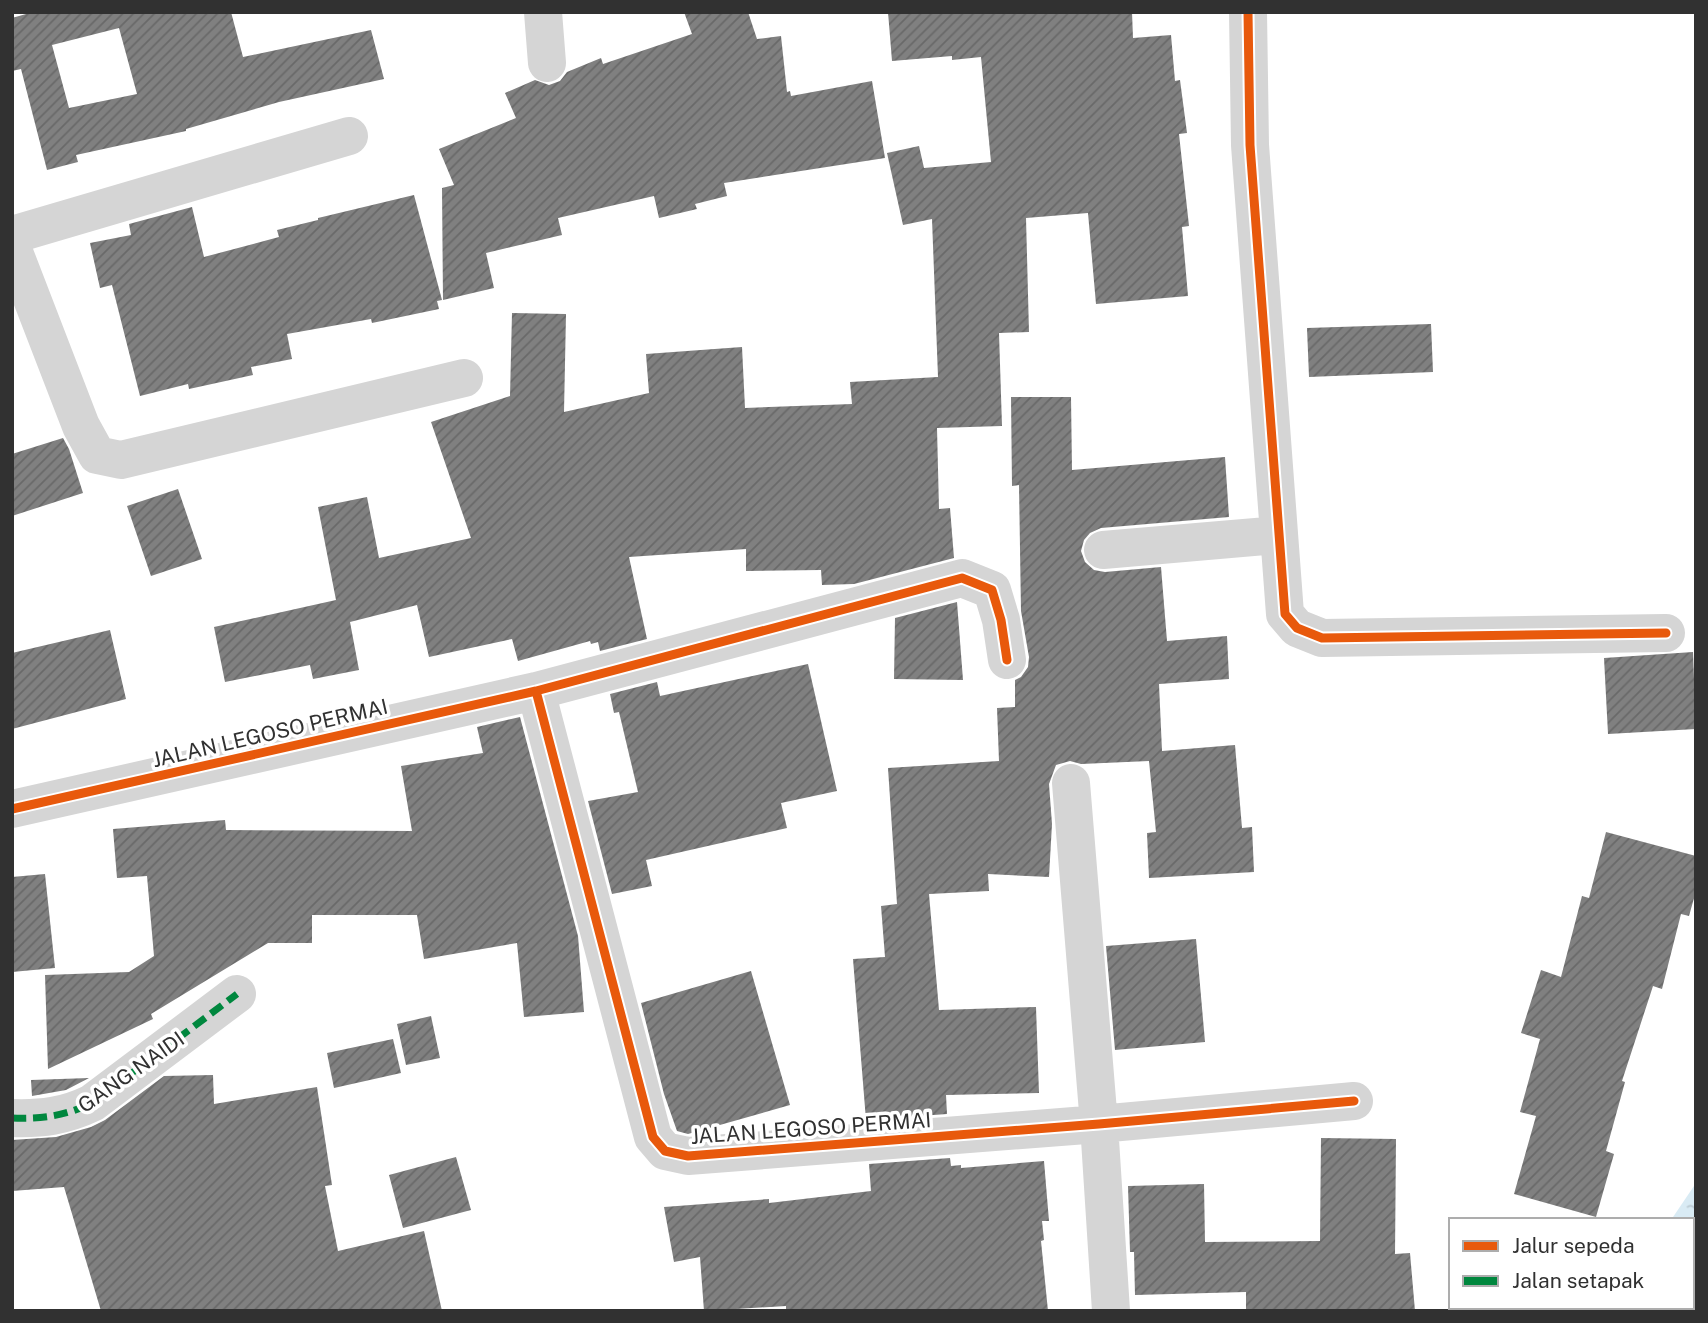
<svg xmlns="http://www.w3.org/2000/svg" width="1708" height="1323" font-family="'Public Sans',sans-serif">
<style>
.water{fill:url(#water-ripples)}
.building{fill:url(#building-hatch);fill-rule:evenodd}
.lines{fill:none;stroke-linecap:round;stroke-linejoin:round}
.minor{stroke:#d5d5d5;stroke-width:38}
.quiet{stroke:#00873e;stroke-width:7;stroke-dasharray:14 7;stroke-linecap:butt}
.cycleway-casing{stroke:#fff;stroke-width:13}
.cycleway{stroke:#e8590c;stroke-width:9}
.labels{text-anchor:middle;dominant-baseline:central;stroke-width:7;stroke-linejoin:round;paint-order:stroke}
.street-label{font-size:21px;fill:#313131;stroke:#fff}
</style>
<defs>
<pattern id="water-ripples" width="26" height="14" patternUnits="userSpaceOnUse" patternTransform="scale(1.75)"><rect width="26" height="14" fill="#d9ebf4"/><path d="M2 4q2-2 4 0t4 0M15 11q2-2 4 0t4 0" fill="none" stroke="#bbcad2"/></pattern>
<pattern id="building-hatch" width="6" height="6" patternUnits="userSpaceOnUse" patternTransform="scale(1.75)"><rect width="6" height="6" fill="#808080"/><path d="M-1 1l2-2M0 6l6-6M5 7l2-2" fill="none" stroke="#696969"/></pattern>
</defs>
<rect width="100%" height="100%" fill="#fff"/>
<path class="water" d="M1696,1152v104l-4,1v-37h-21l23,-34z"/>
<path class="building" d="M33,12h198l12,45 128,-27 13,49 -105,23 -93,27v2l-110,24 2,7 -31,8 -26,-101 -9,2v-53zM119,28l18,66 -68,14 -17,-63z
M684,12h64l9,27 24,-3 6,56 3,-1 1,5 81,-15 13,77 -161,25 3,13 -32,8 2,5 -38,9 -5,-22 -96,22 4,17 -76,18 8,35 -51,12 -1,-112 12,-3 -15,-36 77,-31 -11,-25 30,-13 14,5 11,-4 7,-9 34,-14 2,6 89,-30z
M888,12h244l1,26 38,-3 4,46 5,-1 7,53 -8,1 10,92 -7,1 6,69 -92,8 -8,-91 -62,5 3,114 -30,1 3,93 -65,2 2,81 11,-1 4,50 -100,26 -32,1 -1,-15 -75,1v-22l-117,8 18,82 -47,12 -2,-9 -7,2 -1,-3 -72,20 -6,-22 -83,18 -12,-52 -67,17 9,48 -46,9 -3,-14 -85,17 -11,-55 122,-27 -18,-93 49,-10 12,61 92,-20 -40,-116 79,-26 2,-83 54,1 -2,98 85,-19 -3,-39 96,-7 3,61 107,-4 -2,-22 88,-5 -6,-158 -29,6 -16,-72 32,-7 5,22 67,-6 -10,-105 -29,3v-4l-60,5z
M414,195l28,105 -5,1 2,8 -67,14 -1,-4 -84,15 5,25 -41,8 2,8 -64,14 -1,-5 -48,12 -28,-111 -12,3 -10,-45 41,-8 -2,-11 63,-17 12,50 75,-20 -2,-7 41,-10v-2z
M1431,324l2,48 -124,5 -2,-49z
M1011,397h60l1,73 153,-13 4,60 -128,11 -11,5 -6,7 -3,11 4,11 9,8 11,2 56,-5 6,74 60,-5 2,43 -70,5 3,67 73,-6 7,83 10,-1 2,45 -105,6 -2,-45 9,-1 -7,-71 -68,3 -11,-3 -14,4 -7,19 3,40 -3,53 -61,-3 1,17 -60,3 10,116 97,-3 3,86 -93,2 1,19 -81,6 -13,-161 32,-2 -4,-51 16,-2 -9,-136 111,-7 -2,-53 18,-1v-27l6,-3 7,-10 1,-10 -8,-46 -2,-126 -7,1z
M63,438l6,11 14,44 -71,23v-62z
M178,489l24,70 -51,17 -24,-70z
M957,602l6,78 -69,-1 1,-61z
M110,630l16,69 -114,30v-76z
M1693,652l3,77 -88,5 -4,-76z
M808,664l29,127 -56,12 6,25 -141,32 6,26 -40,8 -24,-93 50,-9 -19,-80 -5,1 -4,-19 47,-12 3,14z
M520,717l58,219 6,76 -60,5 -7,-74 -93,16 -7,-44h-105v28h-44l-117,71 2,5 -105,50 -3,-94 84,-3 25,-16 -7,-80 -30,2 -4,-49 112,-9 1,10 186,1 -11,-65 82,-13 -6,-26z
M1606,832l90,24v35l-7,25 -8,-2 -19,75 -9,-3 -31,95 3,1 -19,69 8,3 -18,63 -82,-23 22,-78 -16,-4 20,-73 -19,-6 20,-63 20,7 21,-81 7,2z
M45,874l10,94 -43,4v-95z
M1196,939l9,103 -90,8 -9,-104z
M751,971l39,134 -102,29 -11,-3 -13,-37 -23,-91z
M431,1016l9,42 -34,7 -9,-41z
M393,1039l8,34 -67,15 -7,-35z
M213,1075l1,29 103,-17 15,98 -7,1 13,65 86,-20 18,80h-341l-37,-124 -52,4v-51l44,-3 35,-10 14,-7 59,-44z
M89,1078l-23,12 -34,6 -1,-16z
M1321,1138l75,1 -1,115 15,-1 5,58h-169v-19l-111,3 -1,-43h-4l-2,-66 76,-2 1,58 115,-1z
M456,1157l15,53 -68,18 -14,-53z
M950,1158l1,8 10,-1v3l83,-7 5,60h-7l2,19 -3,1 7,70h-262v-5l-82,5 -4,-54 -26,5 -10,-55 105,-8v4l102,-12 -2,-27z"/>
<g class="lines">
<path class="minor" d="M543,12l4,51
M1248,12l2,133 35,469 12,14 25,10 344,-5
M12,235l337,-99
M12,247l69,179 16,29 24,5 343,-82
M1103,550l175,-15
M536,691l117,446 12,14 23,5 411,-32 255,-23
M1071,783l28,341 12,187
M12,809l524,-118 426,-113 30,12 9,30 6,40
M12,1118c30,1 53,-2 80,-15l145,-109"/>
<path class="quiet" d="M12,1118c30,1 53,-2 80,-15l145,-109"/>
<g class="cycleway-casing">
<path id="cycleway" d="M1248,12l2,133 35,469 12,14 25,10 344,-5
M536,691l117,446 12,14 23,5 411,-32 255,-23
M12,809l524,-118 426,-113 30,12 9,30 6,40"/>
</g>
<use href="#cycleway" class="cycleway"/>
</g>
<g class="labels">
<g class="street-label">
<text transform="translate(270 733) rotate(-13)">JALAN LEGOSO PERMAI</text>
<text transform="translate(131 1072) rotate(-35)">GANG NAIDI</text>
<text transform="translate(811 1128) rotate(-4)">JALAN LEGOSO PERMAI</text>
</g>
</g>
<rect width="1708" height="1323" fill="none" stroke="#313131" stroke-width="28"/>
<rect x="1449" y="1218" width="245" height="91" fill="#ffffff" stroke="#adadad" stroke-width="2"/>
<rect x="1463" y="1241" width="35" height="10" fill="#e8590c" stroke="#adadad" stroke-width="2"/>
<text x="1512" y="1253" font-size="21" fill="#313131">Jalur sepeda</text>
<rect x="1463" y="1276" width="35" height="10" fill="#00873e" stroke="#adadad" stroke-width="2"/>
<text x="1512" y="1288" font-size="21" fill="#313131">Jalan setapak</text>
</svg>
